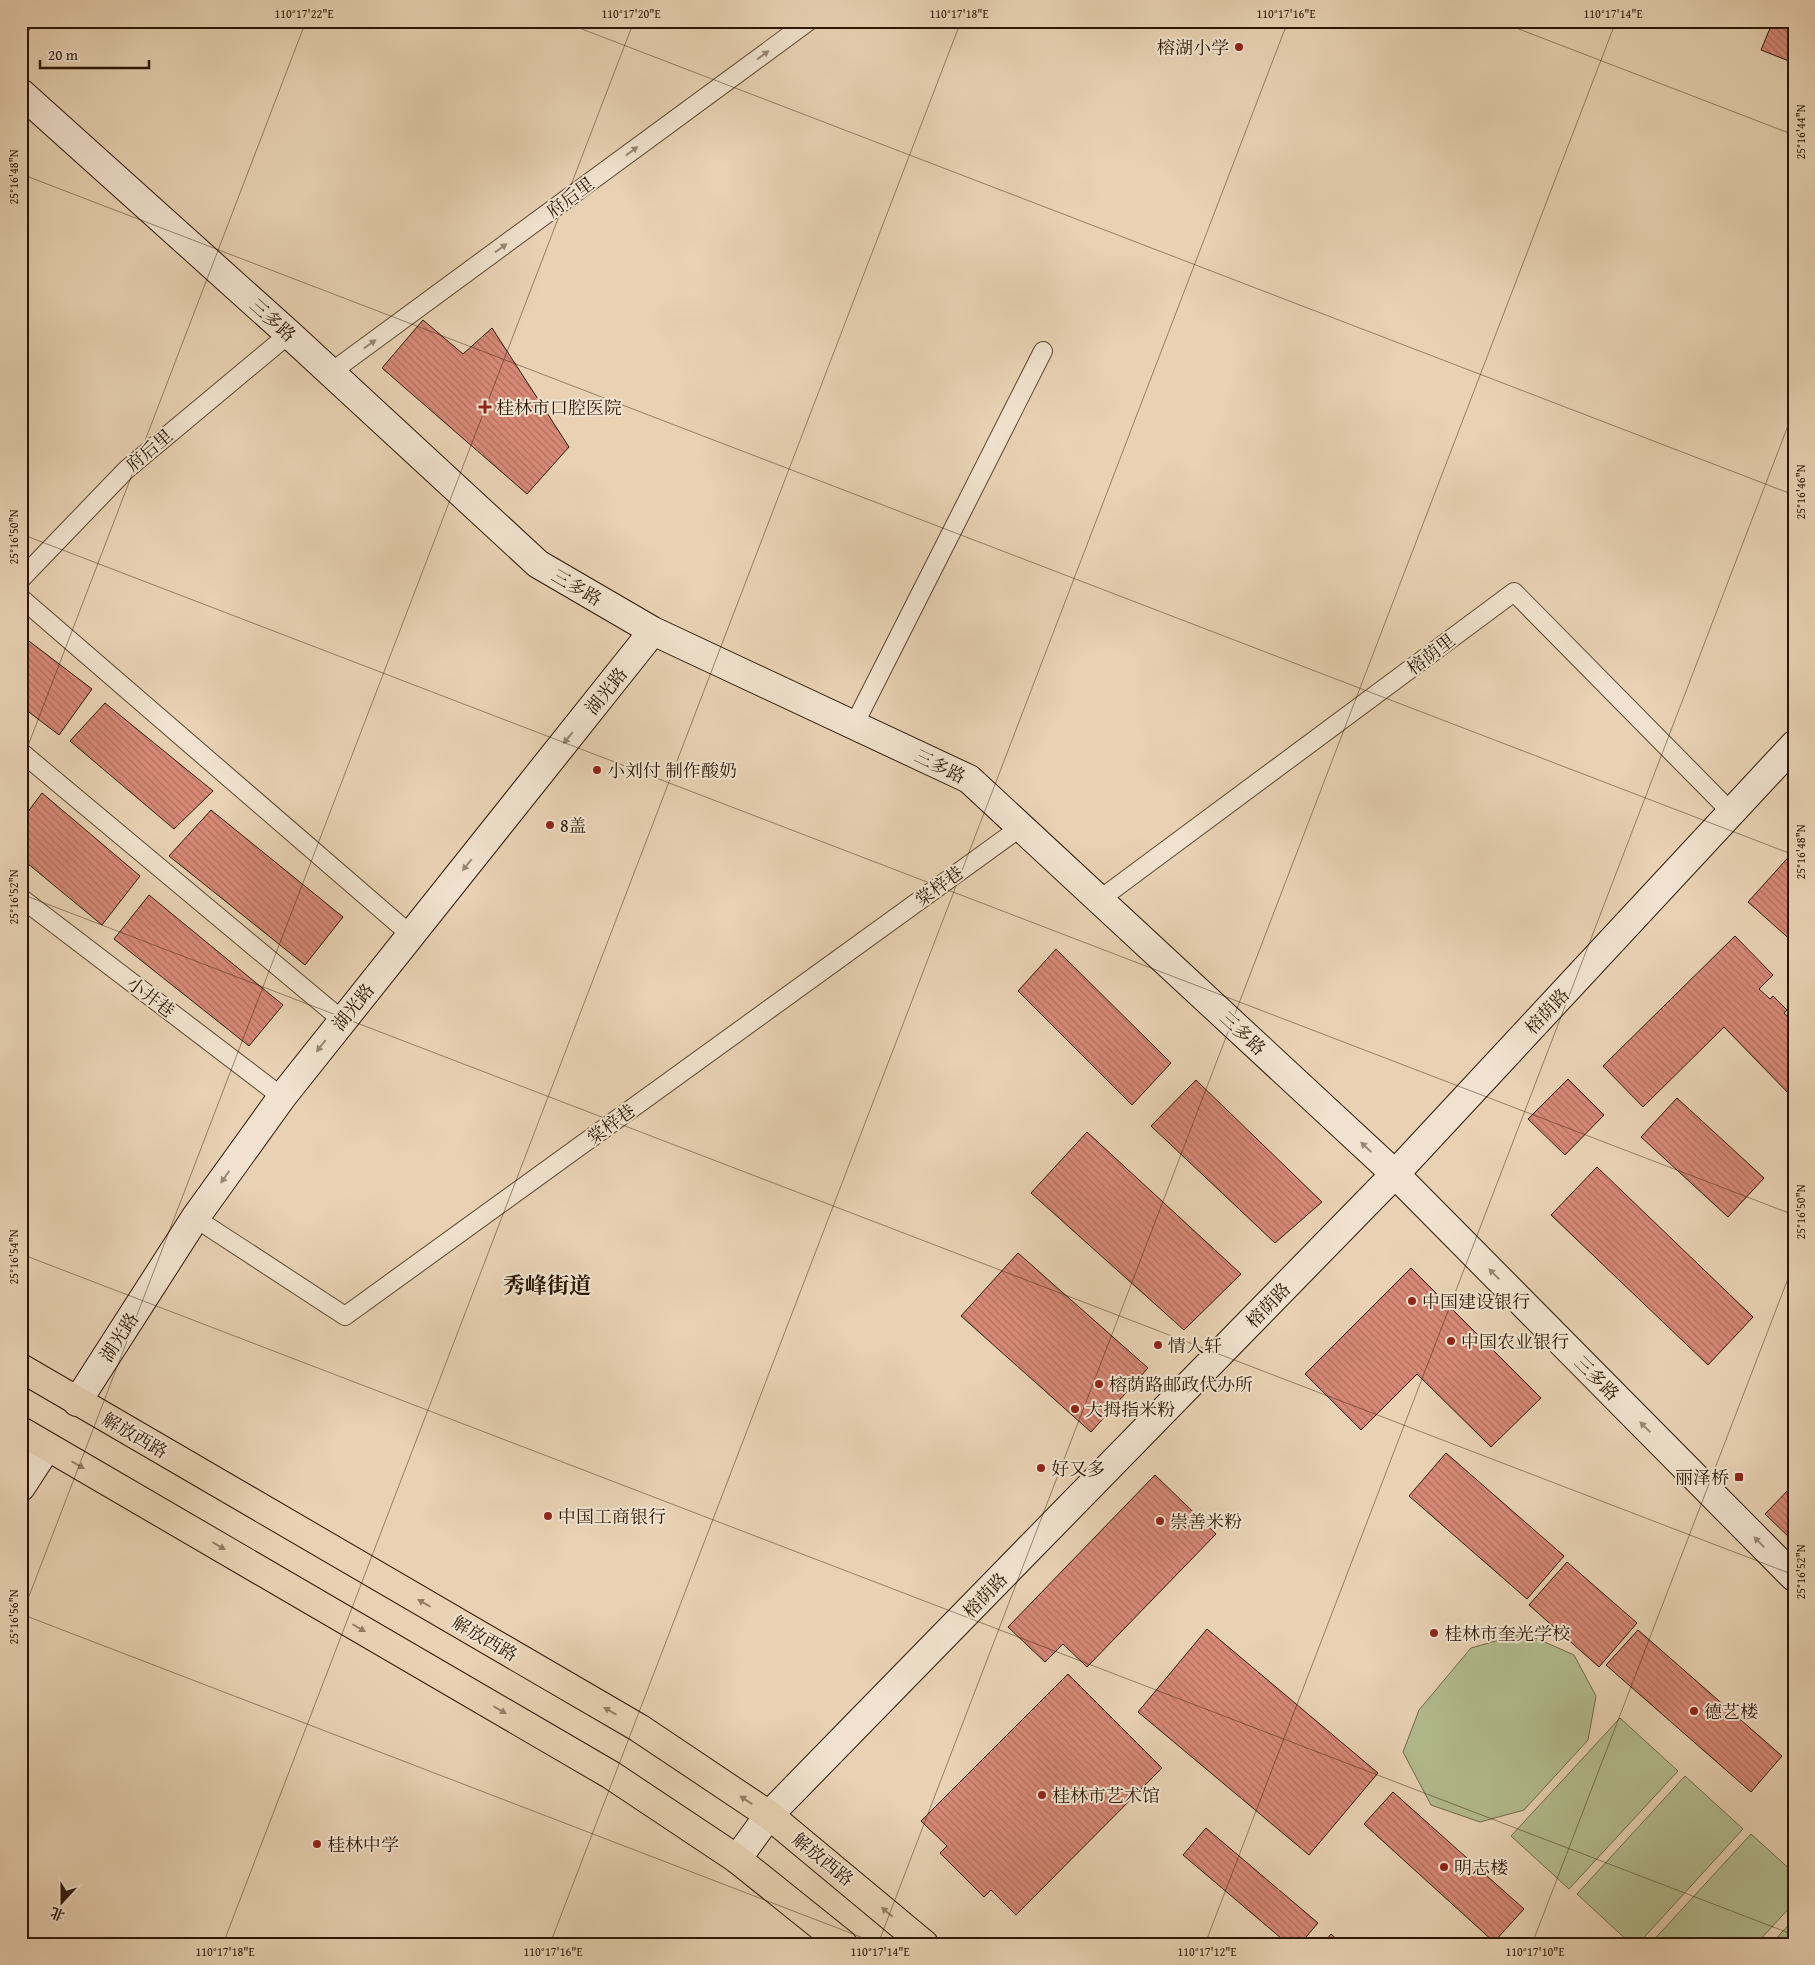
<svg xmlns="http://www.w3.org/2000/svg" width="1815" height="1965" font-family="'Gentium Book Plus','Noto Serif SC',serif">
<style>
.green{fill:#b3bd8f;stroke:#706a4a}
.building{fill:url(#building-back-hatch);stroke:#2c1705}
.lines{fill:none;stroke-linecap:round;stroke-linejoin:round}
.lane-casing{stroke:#5b4630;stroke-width:20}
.secondary-casing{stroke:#2c1705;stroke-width:30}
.primary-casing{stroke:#2c1705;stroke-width:30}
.lane{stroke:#f0e2ce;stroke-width:18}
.secondary{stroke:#f0e2ce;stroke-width:28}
.primary{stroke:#e8d2b3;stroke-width:28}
.oneway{fill:#988774}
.oneway2{fill:#937e65}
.ticks{fill:none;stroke:#2c1705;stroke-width:1;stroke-opacity:0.45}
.poi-dot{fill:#8f2418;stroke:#f0e2ce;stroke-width:2}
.labels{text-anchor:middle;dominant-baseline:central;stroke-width:4;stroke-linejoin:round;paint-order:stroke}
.poi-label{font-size:18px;fill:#2c1705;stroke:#f0e2ce;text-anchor:start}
.street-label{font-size:18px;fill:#2c1705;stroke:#f0e2ce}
.district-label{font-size:22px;font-weight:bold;fill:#2c1705;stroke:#f0e2ce}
.neatline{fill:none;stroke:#2c1705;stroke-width:2}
.ticks-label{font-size:12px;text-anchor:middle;fill:#2c1705}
</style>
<defs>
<pattern id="building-back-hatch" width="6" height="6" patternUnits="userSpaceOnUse" patternTransform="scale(1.25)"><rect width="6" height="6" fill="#d78976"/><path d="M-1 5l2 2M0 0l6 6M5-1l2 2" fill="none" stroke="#af6f5f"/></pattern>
</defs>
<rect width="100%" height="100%" fill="#e8d2b3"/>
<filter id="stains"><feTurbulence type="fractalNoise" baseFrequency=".004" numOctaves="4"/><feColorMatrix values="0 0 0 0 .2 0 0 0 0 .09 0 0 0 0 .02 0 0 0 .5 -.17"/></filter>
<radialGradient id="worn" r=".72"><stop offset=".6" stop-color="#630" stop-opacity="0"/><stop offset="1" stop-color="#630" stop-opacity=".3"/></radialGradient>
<path class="green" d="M1524,1633l50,22 22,41 -8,44 -64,70 -44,12 -49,-17 -28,-53 16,-42 52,-62z
M1620,1718l58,53 -109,118 -58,-53z
M1685,1776l58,53 -105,115h-7l-54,-50z
M1751,1834l43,39v30l-38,41h-106z
M1794,1919v25h-23z"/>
<path class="building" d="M1773,21h21v42l-33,-13z
M423,320l40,34 29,-26 77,119 -42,47 -145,-126z
M21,635l71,54 -33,46 -38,-29z
M105,703l108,88 -39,38 -104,-88z
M42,793l98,83 -38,49 -81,-67v-37z
M211,810l132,107 -38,48 -136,-109z
M1794,851v92l-46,-41z
M149,895l134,110 -34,41 -135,-107z
M1735,936l38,39 -14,14 11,10 3,-3 14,14 -3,3 10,11v75l-70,-72 -81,80 -40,-41z
M1056,949l115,114 -39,42 -114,-114z
M1568,1079l36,36 -39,40 -37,-36z
M1196,1080l126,122 -47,41 -124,-117z
M1677,1098l87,80 -36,39 -87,-80z
M1087,1132l154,142 -57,56 -153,-137z
M1597,1167l156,150 -45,48 -157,-150z
M1018,1253l130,115 -57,64 -130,-116z
M1411,1268l130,130 -50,49 -74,-73 -56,56 -56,-56z
M1446,1453l118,103 -37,43 -118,-103z
M1155,1475l61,59 -129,133 -24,-23 -18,18 -37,-35z
M1794,1484v58l-29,-28z
M1567,1562l70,61 -38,44 -70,-62z
M1207,1629l171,144 -69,82 -171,-143z
M1638,1630l144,126 -31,36 -145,-127z
M1068,1674l94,94 -146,147 -25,-25 -7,7 -44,-44 7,-7 -26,-25z
M1393,1792l131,117 -30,33 -130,-118z
M1206,1828l112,95 -18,21h-12l-105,-89z
M1331,1934l11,10h-19z"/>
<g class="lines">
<g class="lane-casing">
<path id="lane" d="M21,25l3,-4
M330,373l479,-352
M21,579l105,-109 163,-136
M21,598l390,337
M854,725l189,-374
M21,752l321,268
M21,898l261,199
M1099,900l415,-308 217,220
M195,1218l150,98 676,-489"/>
</g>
<g class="secondary-casing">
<path id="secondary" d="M21,93l268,241 249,230 115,67 316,148 426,395 399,403
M77,1402l118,-184 87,-121 371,-466
M21,1487l26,-40
M737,1859l32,-44 626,-641 399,-429"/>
</g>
<g class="primary-casing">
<path id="primary" d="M21,1368l618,360 130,87 155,129
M21,1431l590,344 126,84 106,85"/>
</g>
<use href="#lane" class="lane"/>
<use href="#secondary" class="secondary"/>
<use href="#primary" class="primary"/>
</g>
<defs><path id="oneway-solid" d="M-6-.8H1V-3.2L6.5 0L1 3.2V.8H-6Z" transform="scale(1.25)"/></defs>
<g class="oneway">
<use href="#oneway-solid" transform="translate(763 55) rotate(-36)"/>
<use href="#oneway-solid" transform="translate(632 151) rotate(-36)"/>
<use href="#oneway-solid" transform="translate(501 248) rotate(-36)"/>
<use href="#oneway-solid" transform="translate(370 344) rotate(-36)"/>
<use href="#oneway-solid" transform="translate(568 738) rotate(129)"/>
<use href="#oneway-solid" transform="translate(467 865) rotate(129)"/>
<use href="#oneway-solid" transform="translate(321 1046) rotate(128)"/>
<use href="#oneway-solid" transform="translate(1366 1147) rotate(-137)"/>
<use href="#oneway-solid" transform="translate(225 1177) rotate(125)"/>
<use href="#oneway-solid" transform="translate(1494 1274) rotate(-135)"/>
<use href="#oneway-solid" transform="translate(1645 1427) rotate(-135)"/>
<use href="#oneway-solid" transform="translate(1759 1542) rotate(-135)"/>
</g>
<g class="oneway2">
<use href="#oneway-solid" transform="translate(78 1465) rotate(30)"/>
<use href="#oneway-solid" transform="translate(219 1546) rotate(30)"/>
<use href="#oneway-solid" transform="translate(424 1603) rotate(-150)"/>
<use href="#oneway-solid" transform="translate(359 1628) rotate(30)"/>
<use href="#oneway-solid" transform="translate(500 1710) rotate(30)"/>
<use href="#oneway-solid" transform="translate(610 1711) rotate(-150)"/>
<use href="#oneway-solid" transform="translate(746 1800) rotate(-146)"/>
<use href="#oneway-solid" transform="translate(887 1912) rotate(-140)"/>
</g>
<path class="ticks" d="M561,21l1233,474M1498,21l296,114M21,174l1773,681M21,534l1773,681M21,764l285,-743M21,894l1773,681M21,1254l1773,681M21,1614l858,330M21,1617l613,-1596M223,1944l738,-1923M550,1944l738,-1923M878,1944l738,-1923M1205,1944l589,-1534M1532,1944l262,-681"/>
<g class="poi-dot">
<circle cx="1239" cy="47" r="5"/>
<path d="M482.5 399.5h5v5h5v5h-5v5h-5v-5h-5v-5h5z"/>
<circle cx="597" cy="770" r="5"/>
<circle cx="550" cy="825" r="5"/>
<circle cx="1412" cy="1301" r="5"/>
<circle cx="1451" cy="1341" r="5"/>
<circle cx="1158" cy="1345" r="5"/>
<circle cx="1099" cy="1384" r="5"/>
<circle cx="1075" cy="1409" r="5"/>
<circle cx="1041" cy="1468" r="5"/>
<rect x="1734" y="1472" width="10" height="10" rx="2.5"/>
<circle cx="548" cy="1516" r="5"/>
<circle cx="1160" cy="1521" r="5"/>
<circle cx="1434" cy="1633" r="5"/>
<circle cx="1694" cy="1711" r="5"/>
<circle cx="1042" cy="1795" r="5"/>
<circle cx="317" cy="1844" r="5"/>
<circle cx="1444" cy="1867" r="5"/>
</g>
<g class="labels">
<g class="poi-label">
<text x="1229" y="47" text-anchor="end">榕湖小学</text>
<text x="496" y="407">桂林市口腔医院</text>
<text x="607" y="770">小刘付 制作酸奶</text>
<text x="560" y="825">8盖</text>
<text x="1422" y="1301">中国建设银行</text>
<text x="1461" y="1341">中国农业银行</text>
<text x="1168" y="1345">情人轩</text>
<text x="1109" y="1384">榕荫路邮政代办所</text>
<text x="1085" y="1409">大拇指米粉</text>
<text x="1051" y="1468">好又多</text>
<text x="1729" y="1477" text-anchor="end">丽泽桥</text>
<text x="558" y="1516">中国工商银行</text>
<text x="1170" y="1521">崇善米粉</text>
<text x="1444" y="1633">桂林市奎光学校</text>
<text x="1704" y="1711">德艺楼</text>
<text x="1052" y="1795">桂林市艺术馆</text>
<text x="327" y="1844">桂林中学</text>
<text x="1454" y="1867">明志楼</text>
</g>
<g class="street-label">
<text transform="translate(570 197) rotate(-36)">府后里</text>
<text transform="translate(273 320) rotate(42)">三多路</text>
<text transform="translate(149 450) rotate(-40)">府后里</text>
<text transform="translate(577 587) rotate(30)">三多路</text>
<text transform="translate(1431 654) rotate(-37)">榕荫里</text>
<text transform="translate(606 691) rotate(-51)">湖光路</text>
<text transform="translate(940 766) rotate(26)">三多路</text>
<text transform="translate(939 886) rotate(-36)">棠梓巷</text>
<text transform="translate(151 997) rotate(37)">小井巷</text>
<text transform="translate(353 1007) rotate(-51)">湖光路</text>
<text transform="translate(1547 1011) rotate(-47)">榕荫路</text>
<text transform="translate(1243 1033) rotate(43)">三多路</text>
<text transform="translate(611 1124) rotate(-36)">棠梓巷</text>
<text transform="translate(1268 1305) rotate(-46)">榕荫路</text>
<text transform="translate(119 1337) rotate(-57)">湖光路</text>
<text transform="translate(1597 1378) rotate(45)">三多路</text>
<text transform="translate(135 1435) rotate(30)">解放西路</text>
<text transform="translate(985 1595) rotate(-46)">榕荫路</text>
<text transform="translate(485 1638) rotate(30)">解放西路</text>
<text transform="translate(823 1859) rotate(39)">解放西路</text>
</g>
<g class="district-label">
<text x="547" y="1285">秀峰街道</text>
</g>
</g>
<rect width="1815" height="1965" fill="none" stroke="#e8d2b3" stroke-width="55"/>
<g transform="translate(62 1902) rotate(201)" stroke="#f0e2ce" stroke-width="4" paint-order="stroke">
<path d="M0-4L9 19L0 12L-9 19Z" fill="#2c1705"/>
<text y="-8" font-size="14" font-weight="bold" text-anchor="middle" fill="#2c1705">北</text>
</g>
<path d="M40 60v8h109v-8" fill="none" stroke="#2c1705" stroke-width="2.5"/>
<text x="48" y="60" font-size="15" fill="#2c1705" stroke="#f0e2ce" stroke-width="4" paint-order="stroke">20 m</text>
<rect x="28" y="28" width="1760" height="1910" class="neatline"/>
<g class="ticks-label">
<text x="304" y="18">110°17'22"E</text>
<text x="631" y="18">110°17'20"E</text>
<text x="959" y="18">110°17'18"E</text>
<text x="1286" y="18">110°17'16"E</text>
<text x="1613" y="18">110°17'14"E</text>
<text transform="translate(1801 132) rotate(-90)" y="4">25°16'44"N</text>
<text transform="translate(14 177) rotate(-90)" y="4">25°16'48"N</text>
<text transform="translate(1801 492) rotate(-90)" y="4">25°16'46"N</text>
<text transform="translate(14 537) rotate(-90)" y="4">25°16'50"N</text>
<text transform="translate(1801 852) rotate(-90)" y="4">25°16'48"N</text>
<text transform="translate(14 897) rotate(-90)" y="4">25°16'52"N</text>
<text transform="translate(1801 1212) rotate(-90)" y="4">25°16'50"N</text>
<text transform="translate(14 1257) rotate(-90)" y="4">25°16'54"N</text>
<text transform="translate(1801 1572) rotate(-90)" y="4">25°16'52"N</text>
<text transform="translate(14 1617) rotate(-90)" y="4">25°16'56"N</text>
<text x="225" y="1956">110°17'18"E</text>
<text x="553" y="1956">110°17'16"E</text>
<text x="880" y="1956">110°17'14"E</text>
<text x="1207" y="1956">110°17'12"E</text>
<text x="1535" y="1956">110°17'10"E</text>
</g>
<rect width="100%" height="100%" filter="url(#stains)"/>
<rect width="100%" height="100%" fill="url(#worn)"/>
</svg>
